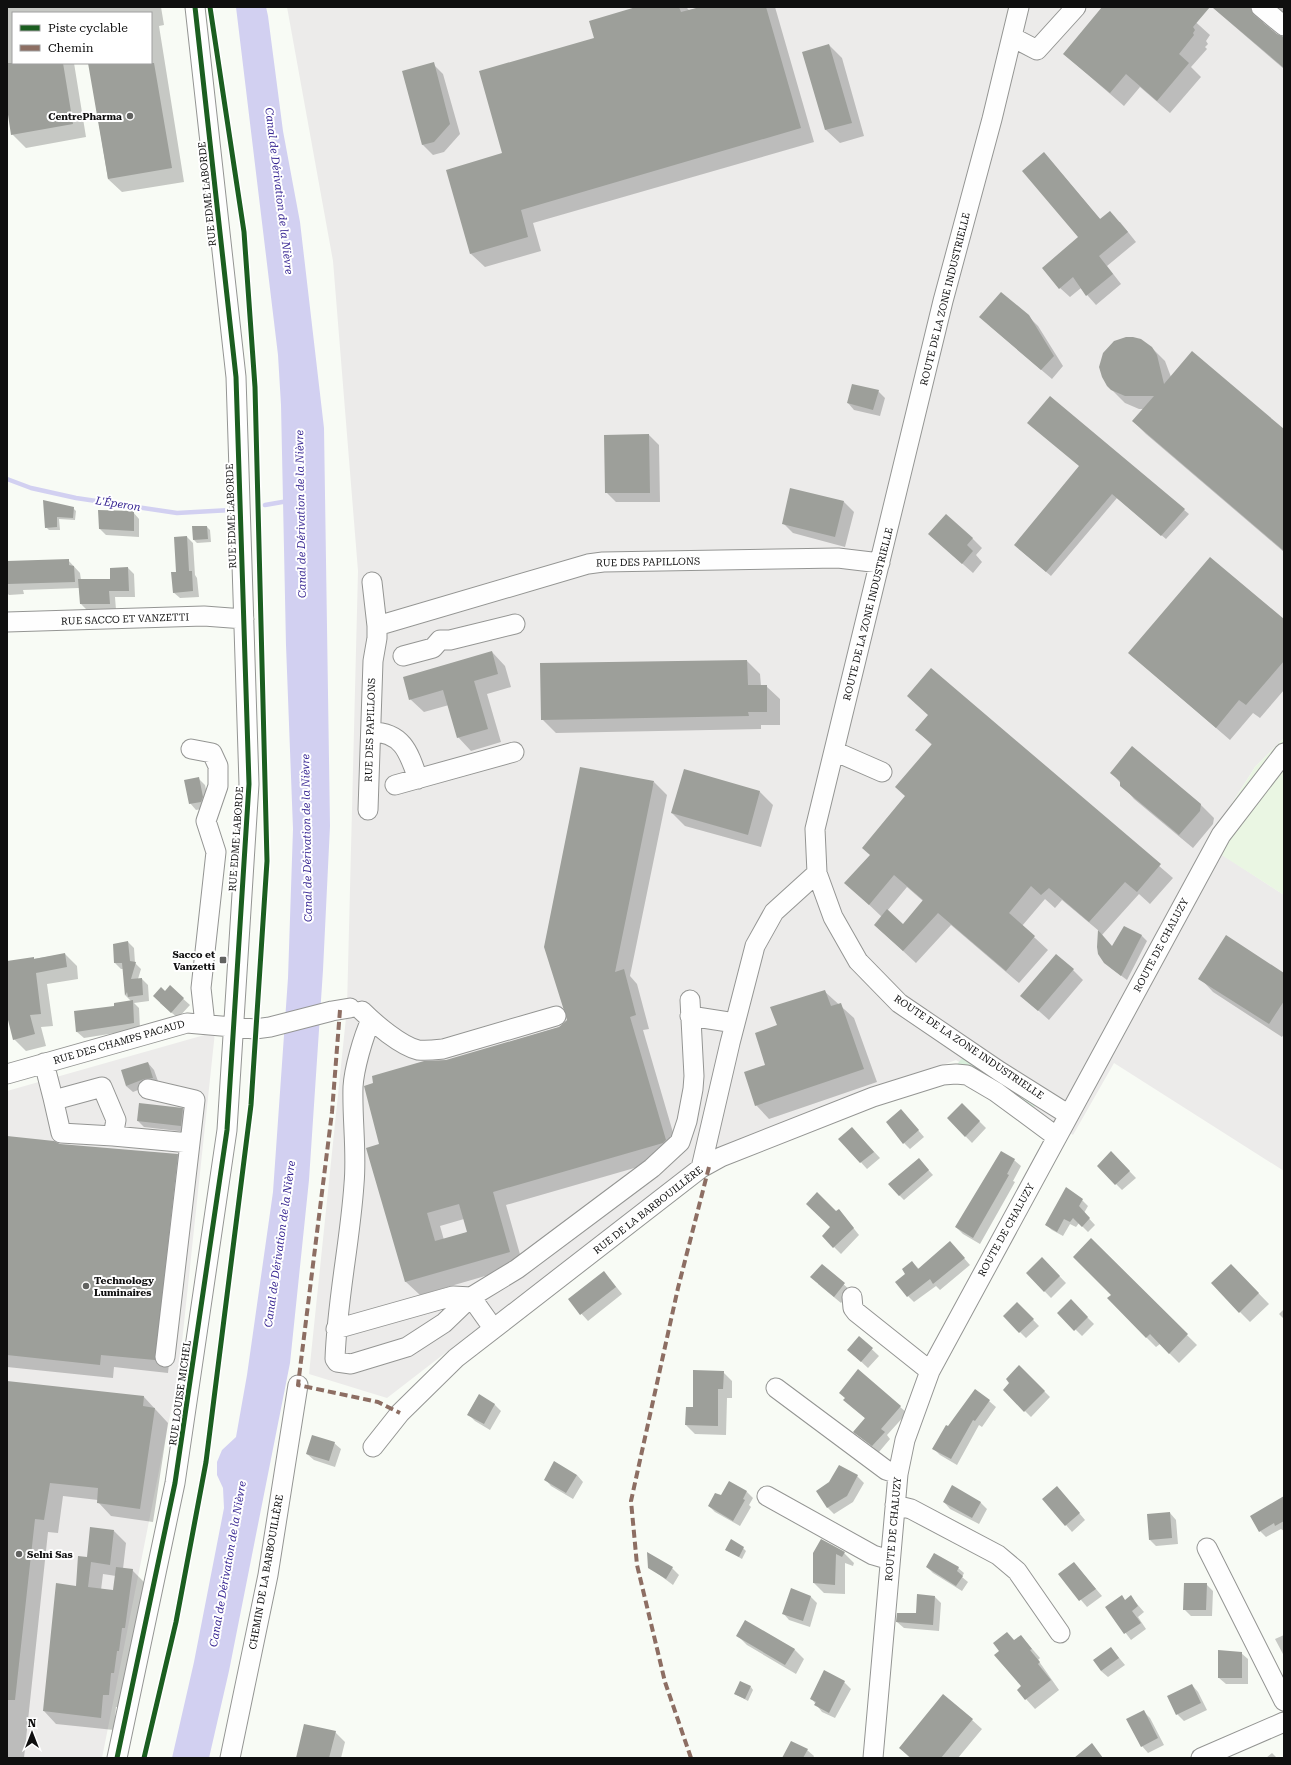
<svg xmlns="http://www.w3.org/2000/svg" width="1291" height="1765" font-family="'Roboto Serif',serif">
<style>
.industrial{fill:#ecebea}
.farmland{fill:#eaf6e3}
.green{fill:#d9efdc}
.water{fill:#d2d0f1}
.shadow{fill:#0003;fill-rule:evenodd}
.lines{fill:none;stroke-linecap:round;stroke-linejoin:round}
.stream{stroke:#d2d0f1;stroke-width:4.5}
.building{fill:#9d9f9a;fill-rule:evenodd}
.minor-casing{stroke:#949593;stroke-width:21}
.minor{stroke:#fefefe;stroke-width:19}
.quiet{stroke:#8d6e63;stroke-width:4;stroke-dasharray:8 4;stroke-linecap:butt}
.cycleway-casing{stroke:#fff;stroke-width:8}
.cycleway{stroke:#1b5e20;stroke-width:5}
.poi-dot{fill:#616260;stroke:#fff;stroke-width:1.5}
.labels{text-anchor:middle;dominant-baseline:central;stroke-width:4;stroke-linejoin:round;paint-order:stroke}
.poi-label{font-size:10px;font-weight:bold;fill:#0f0f0f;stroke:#fff;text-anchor:end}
.street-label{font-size:10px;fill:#0f0f0f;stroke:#fff}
.water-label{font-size:11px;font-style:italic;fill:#382793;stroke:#fff}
</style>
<rect width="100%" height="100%" fill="#f8fbf5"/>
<path class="industrial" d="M287,7h997v731l-29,29 -49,77 78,51v276l-170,-108 -41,72 -117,-75 -221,82 -133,90 -215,166 -78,-24 38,-366 11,-437 -25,-310z
M215,1032l-36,338 -77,388h-95v-667z"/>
<path class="farmland" d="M1284,738v157l-78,-50 49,-78z"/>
<path class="green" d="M963,1057l72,49 -4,5 -76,-44z"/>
<path class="water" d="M236,7h30l2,9 15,115 17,91 24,206 6,398 -7,144 -14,210 -19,183 -61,308 -20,87h-37l22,-96 30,-154 -1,-20 -6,-13v-13l5,-12 14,-13 11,-62 26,-183 15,-214 5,-149 -7,-184 -5,-240 -3,-50z"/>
<path class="shadow" d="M7,7h154l3,18 -5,1 25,156 -62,10 -14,-13 -19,-116h62v-50h-138v50h61l12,74 -60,11 -14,-14 -5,-32z
M640,7h46l3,3 14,-3h72l39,135 -281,81 8,28 -56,16 -14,-13 32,-100 92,-116z
M1104,7h75l31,28 -4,6 2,3 -3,3 2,2 -16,18 10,10 -31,36 -30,-26 -16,19 -60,-52z
M1212,7h72v6l-13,-4 -6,4 -2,11 14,12 7,2v31z
M829,45l13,13 22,78 -24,7 -14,-13z
M433,64l10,10 17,60 -16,18 -11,3 -10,-10 -19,-73z
M1044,153l57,67 19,2 16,20 -29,24 14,18 -25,21 -15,-17 -11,9 -10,-9 20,-50z
M1028,316l10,10 25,40 -11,13 -62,-53z
M1152,348l13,13 6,16 113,54v121l-138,-118 -13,-13 11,-12h-5l-14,-6 -13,-13z
M878,391l7,7 -5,18 -26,-6 -6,-7z
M1050,397l139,117 -23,25 -49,-41 -66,78 -32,-27 61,-82z
M649,435l10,10 1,57h-44l-10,-10z
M44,501l29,7 3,3 -1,9 -16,-1 1,11h-11l-3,-3z
M844,502l10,10 -9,35 -52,-14 -10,-10z
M133,512l6,7v18l-33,-2 -6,-6z
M193,527h14l3,3 1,12 -14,1 -3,-3z
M929,534l43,4 10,10 -6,7 6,7 -9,11z
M187,537l6,6 2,32 2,3 2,19 -19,1 -7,-6z
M68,560l12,13 1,7h31l16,-12 6,6 1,23h-20l1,13h-29l-6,-6 -2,-16 -56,2 1,4 -15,1 -2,-2v-31z
M1284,621v69l-24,28 -7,-5 -23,27 -101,-87z
M492,652l13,14 6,21 -24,7 14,48 -30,9 -13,-14 -9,-32 -25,7 -14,-13z
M747,661l13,13 1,12h5l14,13v26h-19v4l-205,4 -14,-14z
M931,669l242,209 -23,26 -11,-10 -37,41 11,13 11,-21 18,9 5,5 -20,39 -16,-12 -12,-37 -37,-31 -7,8 -10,-9 -23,27 26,24 -29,33 -68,-58 -35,38 -41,-38 7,-8 -36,-34 25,-28 35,-58 26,-52 -15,-15 12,-15zM907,887l16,14 -20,24 -16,-14z
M1111,772l89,32 14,14 -1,6 -20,24 -59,-49z
M198,778l7,7 4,19 -2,4 -11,2 -6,-7z
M654,782l13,13 -37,181 7,8 12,45 -6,1 36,123 -3,3 -170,49 17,60 -103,30 -14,-13 -25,-137 65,-84 114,-34 9,-7zM464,1219l4,13 -24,8 -4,-14z
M760,792l13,13 -12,42 -76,-21 -13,-13z
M128,942l6,6 1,15 6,6 -3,10h4l6,6 1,16 -15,2 5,5 1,21 -56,9 -7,-6 -2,-20 40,-5 17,-5 -6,-6 -2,-27h-3l-6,-6z
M65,954l12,12 1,13 -31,5 6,42 -12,1 5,19 -20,5 -12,-12 -7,-26v-50z
M1073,970l10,10 -34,40 -27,-24z
M1284,974v60l-2,3 -69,-45 -13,-14z
M170,987l20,18 -12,13 -18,-15z
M824,991l30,27 23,64 -108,37 -13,-14 22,-80z
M148,1063l6,7 5,14 -8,1 -18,7 -7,-6z
M962,1104l24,24 -14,15 -24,-25z
M182,1109l7,7 -2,16 -43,-5 -6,-6z
M907,1117l17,20 -14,12 -6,-6z
M852,1128l28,30 -13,11 -27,-30z
M7,1137l53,8 117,10 13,13 -22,205 -54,-6 -1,11 -106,-11z
M1111,1152l25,26 -14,12 -24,-24z
M1014,1160l7,6 -8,15 2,1 -35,62 -17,-10 -7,-7z
M923,1164l10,11 -29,25 -5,-5z
M1082,1200l6,6 -4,7 11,12 -7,7 -9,-9 -3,4 -6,-3 -7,12 -11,-6 -6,-5z
M839,1210l20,25 -18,19 -18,-18 8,-9z
M1091,1240l106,105 -18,18 -19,-19 -4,3 -10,-10 -34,-42z
M956,1249l14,16 -30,25 -4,-4 -22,16 -6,-6 -2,-22 6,-12 7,7z
M1042,1258l24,25 -15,15 -24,-25z
M822,1265l29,26 -10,12 -23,-19z
M1231,1265l38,39 -19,18 -10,-10z
M610,1279l12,15 -34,27 -19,-21z
M1071,1301l23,23 -12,12 -23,-23z
M1017,1303l22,23 -13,12 -22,-22z
M1284,1309v10l-5,-5z
M859,1337l20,19 -11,12 -13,-12z
M1019,1366l31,31 -19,20 -27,-27 7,-7z
M858,1370l49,43 -20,22 3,4 -11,13 -25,-20 12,-13 -15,-13z
M723,1372l9,9v17h-5l-1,37 -31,-1 -9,-9 8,-17z
M7,1382l137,15 24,26 -15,99 -42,-6 -13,-14v-2l-35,-4 -5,37 -10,-1 -24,226h-17z
M479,1395l16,10 6,6 -11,19 -15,-9 -7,-7z
M989,1401l7,6 -14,20 -3,-2 -22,40 -17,-10 -6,-6 15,-22z
M334,1443l7,6 -6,18 -21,-7 -7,-6z
M840,1466l17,10 7,7 -11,19 -19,12 -6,-6 -10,-16 12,-9z
M577,1475l6,7 -10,17 -22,-13 -6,-7z
M952,1487l29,16 6,6 -8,15 -29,-15 -6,-7z
M747,1492l6,6 -4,7 2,2 -11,19 -25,-14 -6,-6 12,-9z
M1063,1494l22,26 -13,12 -6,-7z
M1284,1499v32l-3,-2 -15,8 -6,-6z
M1170,1513l6,7 2,24 -22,2 -6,-6z
M114,1531l12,12 -3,26 9,1 13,13 -24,124h-5l-2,23 -58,-6 -12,-13 33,-124 11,-29zM103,1574l13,2 -2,15 -13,-1z
M743,1548l3,3 -4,8 -16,-9z
M814,1553h30l10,10 -1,3 -8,-3v31l-21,-1 -10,-10z
M1074,1563l28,33 -15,11 -28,-33z
M649,1567l23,1 7,7 -6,10z
M927,1567l31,1 6,5 -2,4 6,5 -6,9 -29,-18z
M1206,1584l7,7 -1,25h-21l-7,-7z
M791,1590l20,7 6,6 -7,24 -21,-7 -6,-7z
M935,1597l6,6 -2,28 -35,-3 -7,-6 19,-8z
M1131,1597l13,15 -6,5 8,12 -15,11 -25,-33 19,-6z
M737,1635l57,14 10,10 -8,15 -49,-29z
M1284,1635v21l-9,-17z
M1021,1636l19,22 -2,2 21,30 -24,19 -17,-19 4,-4 -21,-34z
M1111,1648l14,17 -17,12 -7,-6z
M1241,1653l7,6v25h-22l-7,-6z
M824,1672l20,10 7,7 -16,29 -13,-6 -11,-14z
M1192,1685l6,7 9,18 -23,11 -7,-7z
M751,1687l2,3 -5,11 -13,-7z
M1143,1711l7,7 14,27 -16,8 -6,-7z
M972,1720l10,9 -24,29h-48l-10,-10z
M335,1732l10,10 -4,16h-44z
M807,1750l7,6 -1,2h-30z
M1272,1753l5,5h-11z"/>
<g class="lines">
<path class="stream" d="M7,479l24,9 45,10 101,15 54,-3
M265,505l23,-4"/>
</g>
<path class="building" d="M636,7h43l2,5 19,-5h66l35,121 -280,82 7,27 -58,17 -24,-84 56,-17 -23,-82 115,-33 -5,-17z
M1102,7h108l-17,20 2,3 -2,3 1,2 -15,19 10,9 -32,38 -31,-27 -16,19 -47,-39z
M1212,7h38l4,8 23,19 7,3v31z
M829,44l23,79 -27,7 -23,-78z
M434,62l16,62 -16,18 -12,3 -20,-74z
M7,63h56l10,61 -62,11 -4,-27z
M88,63h66l18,105 -64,11z
M1044,152l56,67 10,-8 18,21 -29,24 14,18 -27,22 -13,-19 -14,12 -17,-21 36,-31 -56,-66z
M1001,292l28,23 25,41 -13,14 -62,-53z
M1133,337l8,2 11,8 5,8 7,29 28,-33 92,78v122l-152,-130 22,-25h-29l-14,-6 -4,-4 -5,-9 -3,-10 4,-14 11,-12 12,-4z
M852,384l27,6 -6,20 -26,-7z
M1050,396l135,113 -24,27 -49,-42 -66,78 -32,-27 65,-79 -52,-43z
M649,434l1,59h-45l-1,-58z
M790,488l54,13 -9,36 -53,-13z
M43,500l31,7 -1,11 -16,-1v10l-12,1z
M98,510l36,1v20l-35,-2z
M946,514l27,24 -6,7 6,6 -11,13 -34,-30z
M192,526h15l1,13 -15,1z
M187,536l2,35h3l1,20 -20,2 -2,-21h5l-2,-35z
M1210,557l74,62v42l-38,44 -7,-5 -23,28 -88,-75z
M69,559v6l5,1 1,16 -68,2v-23z
M128,567l1,24h-20l1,13h-30l-2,-25h32v-11z
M492,651l6,23 -24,7 14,48 -31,9 -14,-48 -34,10 -6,-23z
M747,660l1,25h19v27h-19l1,4 -208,4 -1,-57z
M931,668l230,196 -24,28 -12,-10 -36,40 -40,-34 -8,7 -10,-9 -22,27 26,23 -29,35 -68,-58 -35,38 -29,-26 13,-16 16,15 20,-24 -29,-25 -25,30 -25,-22 26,-28 -8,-7 43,-52 -10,-9 37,-43 -17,-14 13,-15 -21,-19z
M1132,746l69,58 -1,7 -21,24 -59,-49v-5l-10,-8z
M580,767l74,14 -39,191 9,-3 12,46 -6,2 36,123 -3,3 -170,49 17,60 -105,30 -39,-134 13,-4 -15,-58 9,-3 -1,-7 52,-15 22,-1 113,-33 8,-7 -23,-73zM459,1204l8,28 -32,9 -8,-28z
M684,769l76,22 -12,44 -77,-22z
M199,777l4,20 -2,5 -12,2 -5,-24z
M1124,926l18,9 -21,41 -17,-13 -6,-9 -1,-7 1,-17 14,16z
M1226,935l58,38v28l-15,23 -71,-45z
M128,941l2,20 6,1 -5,17 11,-1 1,17 -15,2 -1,-5 -2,4 -3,-33h-8l-1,-19z
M65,953l2,14 -31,6 5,41 -11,1 5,19 -22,6 -6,-24v-55l27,-4v2z
M1056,954l18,15 -36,42 -18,-15z
M170,985l14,13 -13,15 -18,-17 8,-9 4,4z
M825,990l6,16 10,-3 23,66 -109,37 -11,-34 21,-7 -10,-32 22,-8 -7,-18z
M133,1000l1,23 -58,9 -2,-21 40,-5v-3z
M148,1062l5,16 -9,1 -18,7 -5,-16z
M139,1103l44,5 -2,18 -44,-5z
M962,1103l18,18 -15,16 -18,-19z
M901,1109l18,21 -16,14 -17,-22z
M852,1127l22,25 -14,11 -22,-24z
M7,1136l47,5 6,3 118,10 -23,206 -54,-5 -1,10 -93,-10z
M1001,1151l14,8 -8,15 2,1 -36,63 -18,-11z
M1111,1151l19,20 -15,14 -18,-19z
M919,1158l10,12 -30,26 -11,-12z
M1066,1187l17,12 -4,7 11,12 -8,9 -9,-9 -3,4 -6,-3 -7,13 -12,-7z
M817,1192l19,19 3,-2 15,19 -21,20 -11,-12 8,-9 -24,-23z
M1091,1238l97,96 -19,20 -19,-20 -4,4 -39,-40 4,-3 -38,-38z
M950,1241l15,17 -32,26 -3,-5 -23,18 -12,-15 10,-8 -3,-5 10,-8 6,8z
M1042,1257l18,19 -16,16 -18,-19z
M822,1264l23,19 -11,14 -24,-20z
M1231,1264l28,29 -20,20 -28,-30z
M604,1271l12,16 -36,28 -12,-16z
M1071,1299l17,18 -14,14 -17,-18z
M1017,1302l17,17 -15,14 -16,-17z
M859,1336l14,12 -12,14 -14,-12z
M1019,1365l26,26 -21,21 -21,-22 6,-7 -3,-4z
M858,1369l43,37 -20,23 4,3 -13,14 -19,-14 12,-14 -22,-18 2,-2 -6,-5z
M693,1370l31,1 -1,18h-5v37l-33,-1 1,-18h7z
M7,1381l137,15 -1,10 12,2 -15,101 -43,-6 1,-15 -48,-5 -6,37 -9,-1 -20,181h-8z
M975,1389l15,11 -15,21 -2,-1 -22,39 -19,-10 14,-24 2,1z
M479,1394l16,10 -11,20 -17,-9z
M312,1435l23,7 -6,19 -23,-7z
M554,1461l23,14 -11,18 -22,-13z
M839,1465l19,10 -11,21 -20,12 -11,-17 13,-9z
M729,1481l18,10 -4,8 2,1 -12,21 -25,-15 7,-13 6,2z
M952,1485l29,17 -9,16 -29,-16z
M1057,1486l23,27 -15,13 -23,-27z
M1284,1496v25l-9,5 -1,-3 -15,9 -9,-16z
M1170,1512l2,26 -23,2 -2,-26z
M90,1527l24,3 -4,35 -19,-3 -3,25 25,3 3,-23 17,2 -8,59h-3l-3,23h-2l-3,22h-3l-2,22h-6l-2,23 -58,-7 13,-128 20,3 2,-30 9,1z
M731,1539l13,8 -5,10 -14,-7z
M821,1539l24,13 -3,5 -6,-3 -1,31 -22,-2v-30z
M647,1552l26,15 -7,12 -18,-11z
M934,1553l25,14 -2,4 6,5 -7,10 -30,-19z
M1074,1562l22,27 -17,12 -21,-27z
M1184,1583h23l-1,27h-23z
M791,1588l20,8 -8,25 -21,-7z
M917,1594l18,2 -2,29 -37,-3 1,-9h19z
M1122,1595l3,5 6,-5 7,11 -6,5 9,12 -17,11 -19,-27z
M745,1620l50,29 -10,16 -49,-29z
M1007,1632l7,8 7,-5 11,14 -2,1 10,12 -2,2 13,16 -26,20 -8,-10 4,-4 -27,-31 5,-4 -6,-8z
M1111,1647l8,11 -18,13 -8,-11z
M1218,1650l24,2v26h-24z
M824,1670l21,11 -16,32 -15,-8 2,-3 -6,-3z
M740,1681l11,5 -6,13 -11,-5z
M1192,1684l9,19 -25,12 -9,-19z
M943,1694l30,25 -32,39h-30l-12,-10z
M1144,1710l14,28 -17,9 -15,-28z
M304,1724l32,7 -7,27h-33z
M791,1741l17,8 -5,9h-21z
M1092,1743l11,15h-29z"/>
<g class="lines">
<g class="minor-casing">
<path id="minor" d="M1019,7l-27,112 -49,182 -128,528 2,44 16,44 25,44 41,42 100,68 70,44
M1261,7l23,19
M1012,37l25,13 39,-43
M7,622l197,-6 40,3
M377,626l211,-62 15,-2 235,-4 42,5
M403,656l30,-8 7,-8h10l65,-16
M371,732c32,0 38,21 47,47
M191,749l21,4 6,13v20l-12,35 10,31 -15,136 4,36
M834,751l48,21
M395,785l119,-33
M368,810l5,-149 4,-23v-12l-5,-44
M362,1011c13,13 39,35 56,39 9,1 16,0 25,-1l113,-33
M690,1016l45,7
M371,1020c-8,17 -17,49 -18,67 -1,33 4,65 1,97 -4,59 -17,116 -19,175l2,3 14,2 56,-17 37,-24 27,-26 46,-28 135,-101 28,-26 7,-21 6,-32 1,-13 -4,-76
M44,1063l9,35 5,1 44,-12 14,33 -3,16 77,7 -25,214
M7,1074l180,-51 68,6 15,-2 62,-16 18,-3
M148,1089l47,11 -5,43
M53,1098l8,35 52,3
M701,1168l29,-125 25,-97 19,-34 43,-39
M852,1297l1,11 3,4 74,59
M336,1329l117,-33 18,1 22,31
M776,1388l110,82 12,4
M373,1447l27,-34 56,-55 245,-190 20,-11 152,-60 70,-22 13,-1 11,1 29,17 61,45
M767,1496l106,59 17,5
M895,1505l16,4 87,46 19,16 43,62
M1207,1548l77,153
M117,1758l58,-275 52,-353 22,-346 -13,-407 -41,-370
M230,1758l38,-183 30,-190
M873,1758l25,-284 7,-34 25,-69 291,-536 63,-82
M1201,1758l83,-36"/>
</g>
<use href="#minor" class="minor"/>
<path class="quiet" d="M340,1010l-8,102 -34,273 80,17 22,11
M691,1758l-26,-76 -28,-117 -6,-64 47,-213 32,-125"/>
<g class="cycleway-casing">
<path id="cycleway" d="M117,1758l58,-275 52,-353 22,-346 -13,-407 -41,-370
M144,1758l32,-136 30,-160 45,-357 16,-244 -12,-474 -11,-155 -34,-225"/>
</g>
<use href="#cycleway" class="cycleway"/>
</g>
<g class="poi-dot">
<circle cx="130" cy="116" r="4"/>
<rect x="219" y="956" width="8" height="8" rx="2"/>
<circle cx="86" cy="1286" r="4"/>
<circle cx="19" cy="1554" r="4"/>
</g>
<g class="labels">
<g class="poi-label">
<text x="122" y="116">CentrePharma</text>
<text x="215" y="954">Sacco et<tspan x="215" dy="12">Vanzetti</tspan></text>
<text x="94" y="1280" text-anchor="start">Technology<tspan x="94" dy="12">Luminaires</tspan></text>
<text x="27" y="1554" text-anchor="start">Selni Sas</text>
</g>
<g class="street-label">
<text transform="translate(207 194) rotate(-96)">RUE EDME LABORDE</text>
<text transform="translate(945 299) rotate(-76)">ROUTE DE LA ZONE INDUSTRIELLE</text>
<text transform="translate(231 516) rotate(-92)">RUE EDME LABORDE</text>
<text transform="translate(648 562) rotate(-1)">RUE DES PAPILLONS</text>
<text transform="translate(868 614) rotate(-76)">ROUTE DE LA ZONE INDUSTRIELLE</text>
<text transform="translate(125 619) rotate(-2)">RUE SACCO ET VANZETTI</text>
<text transform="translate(370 730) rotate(-88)">RUE DES PAPILLONS</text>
<text transform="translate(236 839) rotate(-86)">RUE EDME LABORDE</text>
<text transform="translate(1161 945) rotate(-62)">ROUTE DE CHALUZY</text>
<text transform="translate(119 1042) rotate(-16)">RUE DES CHAMPS PACAUD</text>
<text transform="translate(969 1047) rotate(34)">ROUTE DE LA ZONE INDUSTRIELLE</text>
<text transform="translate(648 1210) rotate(-38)">RUE DE LA BARBOUILLÈRE</text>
<text transform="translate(1006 1230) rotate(-61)">ROUTE DE CHALUZY</text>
<text transform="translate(180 1393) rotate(-82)">RUE LOUISE MICHEL</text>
<text transform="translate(893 1529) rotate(-85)">ROUTE DE CHALUZY</text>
<text transform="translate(266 1572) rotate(-80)">CHEMIN DE LA BARBOUILLÈRE</text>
</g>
<g class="water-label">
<text transform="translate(279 191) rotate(83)">Canal de Dérivation de la Nièvre</text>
<text transform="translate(118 504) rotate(9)">L'Éperon</text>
<text transform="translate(301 514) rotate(-91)">Canal de Dérivation de la Nièvre</text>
<text transform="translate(307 838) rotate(-91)">Canal de Dérivation de la Nièvre</text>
<text transform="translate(280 1244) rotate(-82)">Canal de Dérivation de la Nièvre</text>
<text transform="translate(228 1564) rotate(-80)">Canal de Dérivation de la Nièvre</text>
</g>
</g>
<rect width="1291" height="1765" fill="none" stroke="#0f0f0f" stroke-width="16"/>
<rect x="12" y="12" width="140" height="52" fill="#ffffff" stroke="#9f9f9f"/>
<rect x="20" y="25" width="20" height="6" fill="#1b5e20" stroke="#9f9f9f"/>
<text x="48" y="32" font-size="12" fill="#0f0f0f">Piste cyclable</text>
<rect x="20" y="45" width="20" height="6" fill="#8d6e63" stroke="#9f9f9f"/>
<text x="48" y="52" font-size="12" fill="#0f0f0f">Chemin</text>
<g transform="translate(32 1733)" stroke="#ffffff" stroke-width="3" paint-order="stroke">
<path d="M0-3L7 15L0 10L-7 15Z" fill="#0f0f0f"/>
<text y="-6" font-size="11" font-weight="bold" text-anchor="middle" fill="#0f0f0f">N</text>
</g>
</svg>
